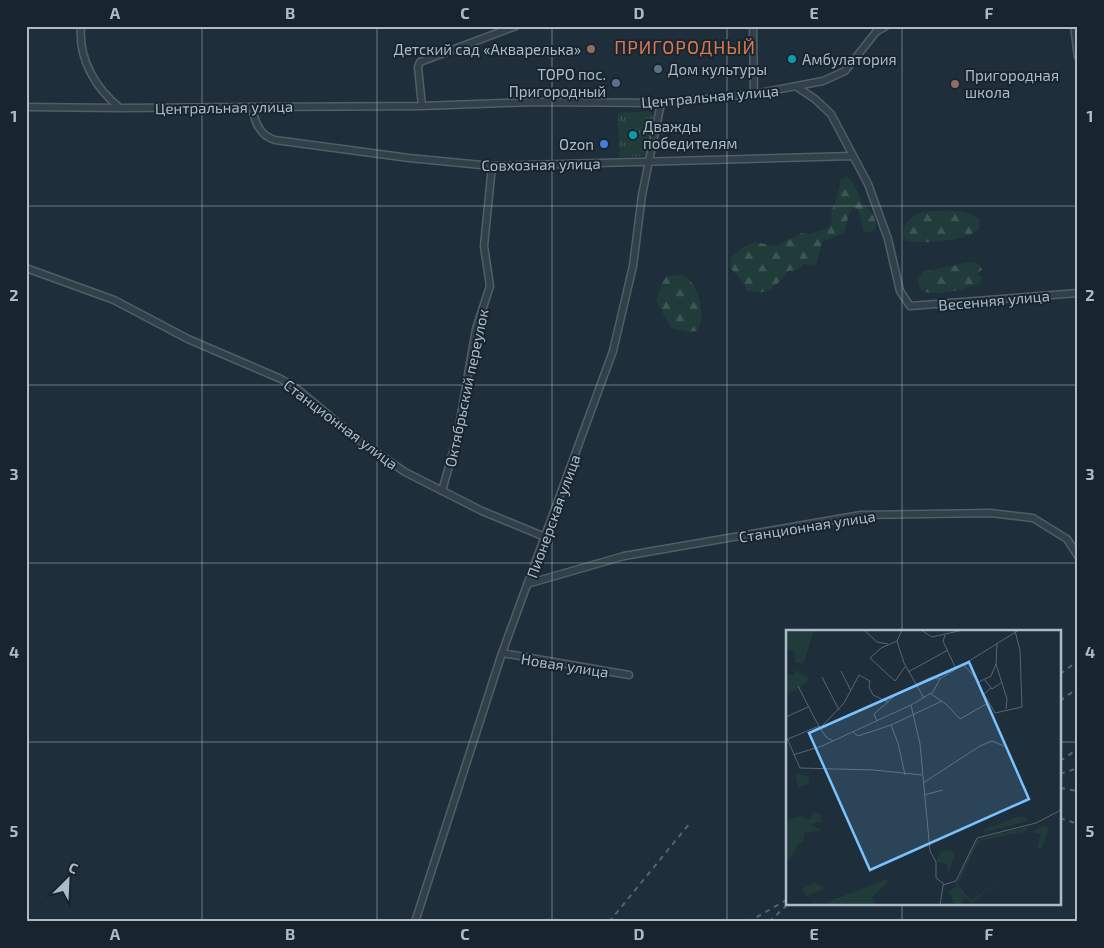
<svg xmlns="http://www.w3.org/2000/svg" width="1104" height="948" font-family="'Exo 2',sans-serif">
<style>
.forest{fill:url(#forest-firs)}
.park{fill:url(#park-tufts)}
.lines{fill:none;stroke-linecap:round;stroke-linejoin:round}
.street-casing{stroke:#505e68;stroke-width:9}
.street{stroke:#32404a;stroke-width:6}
.rail{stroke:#536572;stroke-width:2;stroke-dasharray:5 5;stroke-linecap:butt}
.grid{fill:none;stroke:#acbbc7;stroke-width:1;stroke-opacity:0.55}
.education-dot{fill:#8d6e63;stroke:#18252e;stroke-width:2}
.culture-dot{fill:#0f9aa8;stroke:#18252e;stroke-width:2}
.service-dot{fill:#5c6f8a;stroke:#18252e;stroke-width:2}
.shop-dot{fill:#3f7fe0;stroke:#18252e;stroke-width:2}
.labels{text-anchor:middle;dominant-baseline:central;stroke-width:4;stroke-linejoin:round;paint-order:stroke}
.poi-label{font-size:15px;fill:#acbbc7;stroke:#18252e;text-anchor:start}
.street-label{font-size:15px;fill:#acbbc7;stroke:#18252e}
.quarter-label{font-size:18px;letter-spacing:1px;fill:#dd7751;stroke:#18252e}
.inset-road{fill:none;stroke:#576672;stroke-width:1}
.view{fill:#79c2ff;fill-opacity:0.15;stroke:#79c2ff;stroke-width:2.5}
.inset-edge{fill:none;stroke:#acbbc7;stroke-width:2.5}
.neatline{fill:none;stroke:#acbbc7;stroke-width:2}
.grid-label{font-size:16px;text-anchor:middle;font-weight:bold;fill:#acbbc7}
</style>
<defs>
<pattern id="forest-firs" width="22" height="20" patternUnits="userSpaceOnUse" patternTransform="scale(1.25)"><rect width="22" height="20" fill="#203b39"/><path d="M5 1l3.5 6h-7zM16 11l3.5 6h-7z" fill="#3e5554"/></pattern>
<pattern id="park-tufts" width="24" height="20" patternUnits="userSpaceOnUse" patternTransform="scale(1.25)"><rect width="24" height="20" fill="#203b39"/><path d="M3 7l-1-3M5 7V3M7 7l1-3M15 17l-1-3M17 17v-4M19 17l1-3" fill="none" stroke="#3e5554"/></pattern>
</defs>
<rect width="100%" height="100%" fill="#1e2e3a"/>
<path class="forest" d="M847,177c8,5 10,13 13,21 6,11 19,17 15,32l-6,3 -6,-3 -5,-21 -5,-1 -4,6 -5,19 -22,9 -5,21 -2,2 -12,-1 -6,6 -9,1c-13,16 -19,25 -42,20l-2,-8 -14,-15 1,-11 12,-10 12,-5 20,4 26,-13 7,1 19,-6 5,-6 -1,-10 4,-8 6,-25z
M930,211c14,0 39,-3 49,9v9c-13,13 -56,15 -73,12l-3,-7c2,-15 12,-22 27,-23z
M970,262c6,0 10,1 12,8l-5,4 6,4 -3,5c-15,6 -47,16 -61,6v-6l-3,-3 7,-8z
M683,275c16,8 24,40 14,56l-10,1 -16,-4 -15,-27 7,-20 4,-5z"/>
<path class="park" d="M651,111l3,5 -5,34 -4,6 -26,1 -1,-44z"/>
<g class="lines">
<g class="street-casing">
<path id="street" d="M81,26c-3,33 15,63 39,82
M753,26l1,68
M1074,26l4,31
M797,87l18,12 16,15 37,70 20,55 12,52 10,15 168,-13
M422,106l-4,-39 2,-5 96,-36
M26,107l94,1 302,-2 111,-4 128,1 93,-9 69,-13 22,-10 31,-39 10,-6
M252,107c3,15 7,28 23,33l134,18 83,8 361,-10
M26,268l88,32 74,39 93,40 15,9 65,54 44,30 77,39 63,26
M442,491l15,-53 19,-109 14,-43 -6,-40 8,-80
M527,584l97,-28 237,-41 129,-2 43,5 34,21 11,17
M502,653l127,22
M415,922l87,-269 111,-302 20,-85 9,-71 19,-92"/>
</g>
<use href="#street" class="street"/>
<path class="rail" d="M1060,674l18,-13
M1060,701l18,-13
M1060,761l18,-12
M1060,774l18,-6
M1060,788l18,3
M1060,818l18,6
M609,922l81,-99
M748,922l40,-23
M769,922l19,-18"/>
</g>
<path class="grid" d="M202,26v896M377,26v896M552,26v896M727,26v896M902,26v606M26,206h1052M26,385h1052M26,563h1052M26,742h762M1060,742h18M902,904v18"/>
<g class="education-dot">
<circle cx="591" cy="49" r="5"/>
<circle cx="955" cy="84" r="5"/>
</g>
<g class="culture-dot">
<circle cx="792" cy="59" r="5"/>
<circle cx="633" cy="135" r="5"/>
</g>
<g class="service-dot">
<circle cx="658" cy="69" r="5"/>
<circle cx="616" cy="83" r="5"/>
</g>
<circle class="shop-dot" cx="604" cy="144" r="5"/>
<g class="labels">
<g class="poi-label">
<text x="581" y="49" text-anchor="end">Детский сад «Акварелька»</text>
<text x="802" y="59">Амбулатория</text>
<text x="668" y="69">Дом культуры</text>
<text x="606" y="74" text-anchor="end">ТОРО пос.<tspan x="606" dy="17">Пригородный</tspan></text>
<text x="965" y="75">Пригородная<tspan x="965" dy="17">школа</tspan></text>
<text x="643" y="126">Дважды<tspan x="643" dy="17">победителям</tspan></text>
<text x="594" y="144" text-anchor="end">Ozon</text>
</g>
<g class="street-label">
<text transform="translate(710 96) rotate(-5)">Центральная улица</text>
<text transform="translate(224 107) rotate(-1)">Центральная улица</text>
<text transform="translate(541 164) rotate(-1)">Совхозная улица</text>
<text transform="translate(994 300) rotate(-5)">Весенняя улица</text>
<text transform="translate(466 388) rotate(-78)">Октябрьский переулок</text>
<text transform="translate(341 424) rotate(37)">Станционная улица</text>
<text transform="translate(553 516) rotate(-70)">Пионерская улица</text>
<text transform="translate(807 526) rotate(-9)">Станционная улица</text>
<text transform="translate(565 665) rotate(9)">Новая улица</text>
</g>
<g class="quarter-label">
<text x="685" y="47">ПРИГОРОДНЫЙ</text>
</g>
</g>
<g transform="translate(786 630)">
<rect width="275" height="275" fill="#1e2e3a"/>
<path d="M101,249l1,3 -16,15 4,8h-63l1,-3 11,1z" fill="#203b39"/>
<path d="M0,0h28l-10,33h-9l-1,-13h-7l-1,15zM10,40l14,9 -14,12 -10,1v-17h8zM9,143l14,4v7l-11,3zM27,182l7,1 2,10 -7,-1 -4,3 10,5 -16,3 -2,9 -5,2 -8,16 -4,-1v-39l15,-4 9,4zM231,187h8l3,4 -42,11 -4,-2zM259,195l4,3 -8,22 -4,-3 4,-13 -10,-2zM244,196l-12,12 5,-6 -44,9 -21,43 13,17 45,-33 -45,35 -11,-10 5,6 -4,4h7l-14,2 -5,-14 5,-3 22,-48zM164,219l5,5 -7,20 -2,-10 -9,-2v-3l3,-6zM28,253l8,3 2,4 -18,6 -4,-7z" fill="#203b39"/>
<path class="inset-road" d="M78,0l13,12 11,2M116,0l-5,11 7,22 20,35M135,0l11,7 31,-7M159,5l-2,6 13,28M111,11l-16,7 -11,10 25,23 10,-14M211,13l-1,21 11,35 -1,10M177,34l16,18 12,-6 5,-12M55,41l10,20M122,42l40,-22M36,47l17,33M199,50l7,9 9,-6M12,56l18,35 10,16 7,4M205,58l-7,6 11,19 27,-6 -2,-57 -5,-19M145,64l15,10 14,15 28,-16M125,75l9,39 10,107 6,11v16l8,6M0,87l22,-10M91,91l-3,-7 24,-21 34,-16 8,2M105,95l7,18 7,32M35,97l23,-24 15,-28 11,6 -1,6 4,8 15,7M67,102l5,4 33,-11 51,-24M0,106l14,32 74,2 48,5M2,109l31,-13M7,125l29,-9 89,-41 22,-13 7,-13 79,-49M137,153l57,-37 12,-5 12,5M138,165l19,-5M154,275l3,-20 13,-4 21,-43 59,-15 25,-13"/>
<path class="view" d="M183,32l60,137 -159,71 -61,-137z"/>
<rect width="275" height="275" class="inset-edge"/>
</g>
<rect width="1104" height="948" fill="none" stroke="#18252e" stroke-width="55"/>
<g transform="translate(68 880) rotate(24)" stroke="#18252e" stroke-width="4" paint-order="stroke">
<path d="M0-4L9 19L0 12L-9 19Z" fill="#acbbc7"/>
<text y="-8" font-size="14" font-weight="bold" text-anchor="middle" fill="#acbbc7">С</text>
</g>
<rect x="28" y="28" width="1048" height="892" class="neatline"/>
<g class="grid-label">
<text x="115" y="19">A</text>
<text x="290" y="19">B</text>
<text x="465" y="19">C</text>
<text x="639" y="19">D</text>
<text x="814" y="19">E</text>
<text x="989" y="19">F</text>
<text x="14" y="122">1</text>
<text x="1090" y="122">1</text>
<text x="14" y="301">2</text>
<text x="1090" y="301">2</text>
<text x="14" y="480">3</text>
<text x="1090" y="480">3</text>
<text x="14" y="658">4</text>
<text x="1090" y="658">4</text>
<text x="14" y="837">5</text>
<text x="1090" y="837">5</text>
<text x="115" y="940">A</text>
<text x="290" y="940">B</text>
<text x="465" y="940">C</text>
<text x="639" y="940">D</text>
<text x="814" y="940">E</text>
<text x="989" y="940">F</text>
</g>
</svg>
